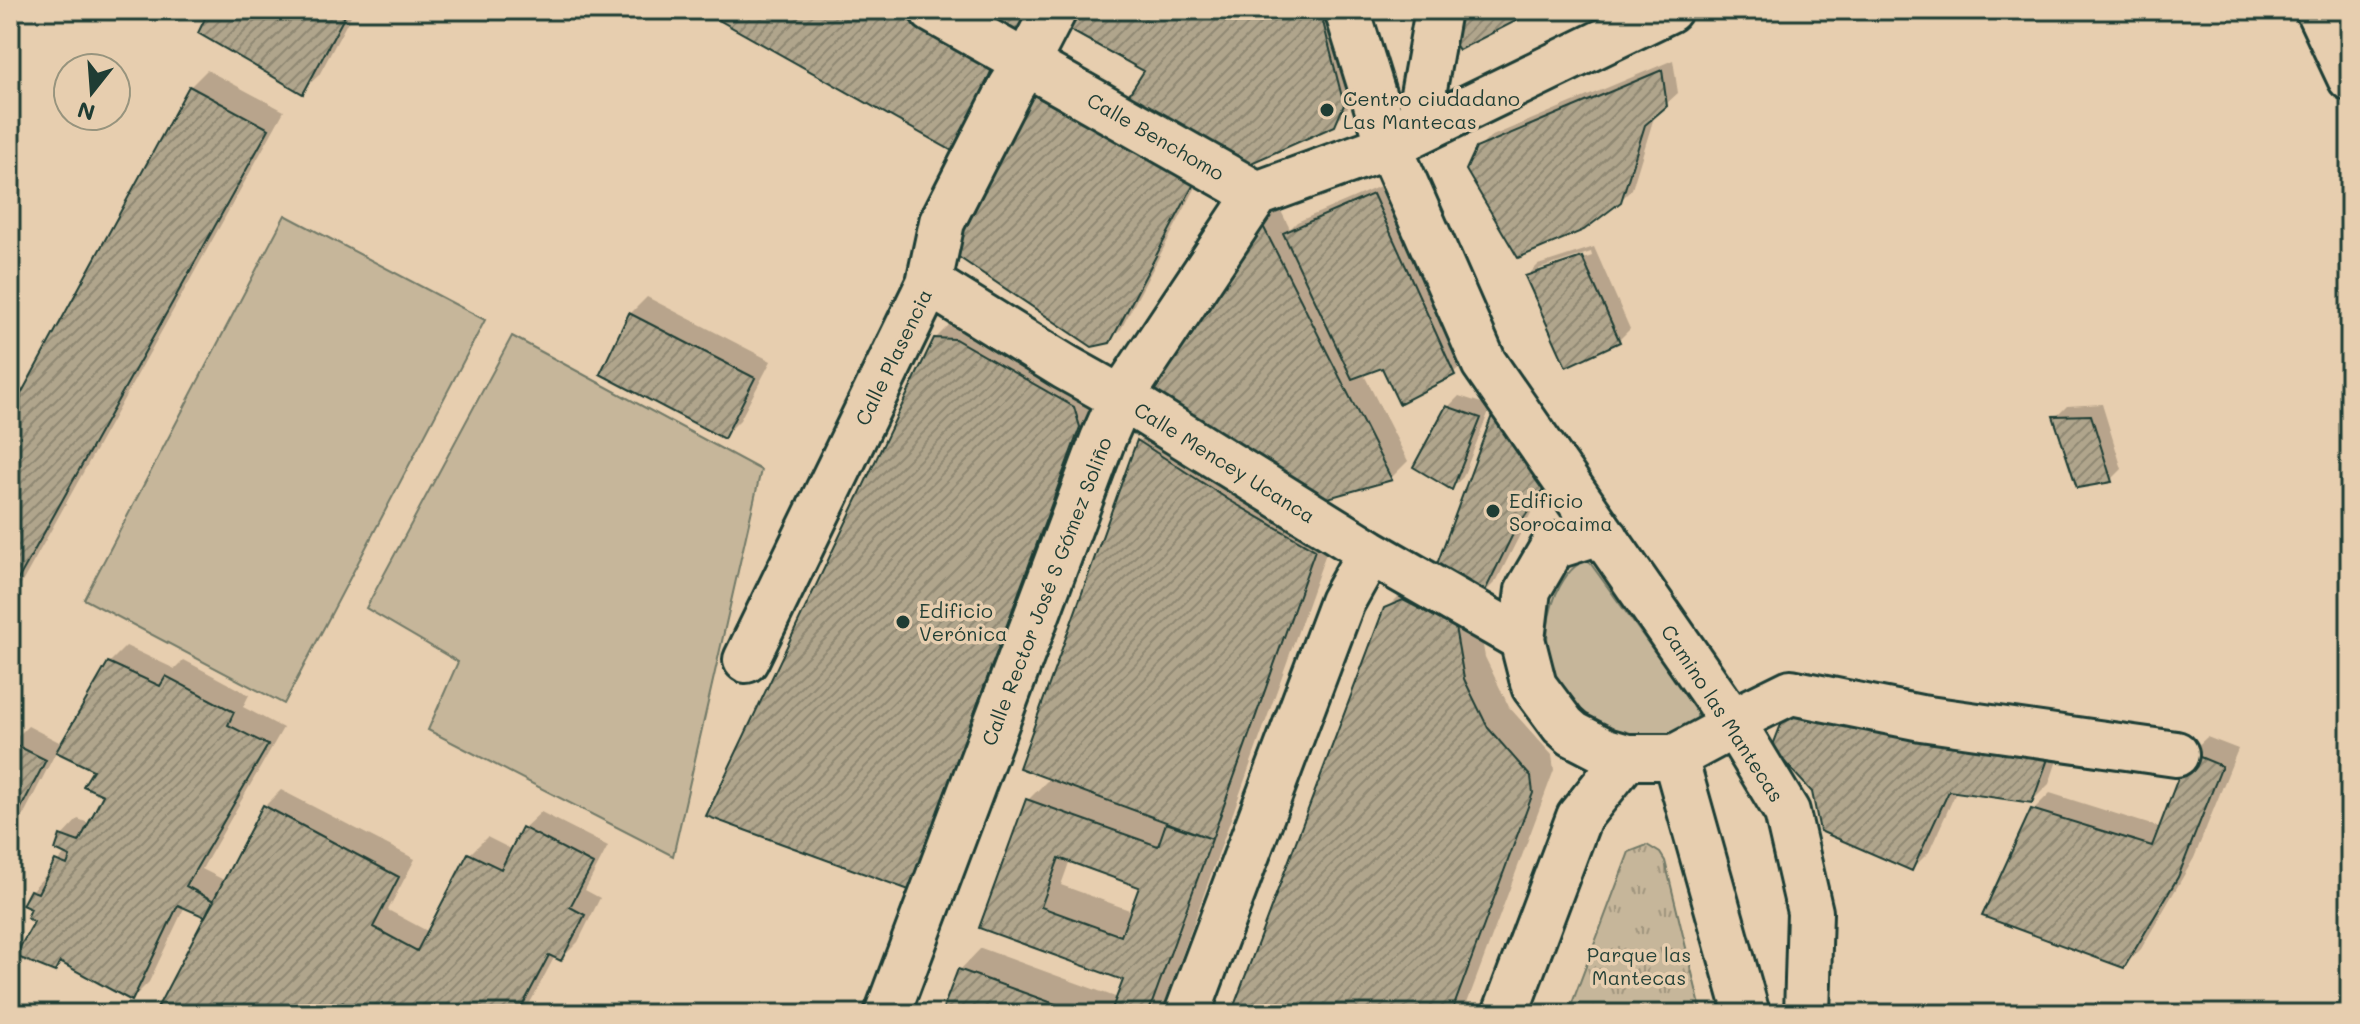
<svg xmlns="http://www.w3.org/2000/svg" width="2360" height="1024" font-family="Mali,sans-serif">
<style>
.grass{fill:#c6b69a;stroke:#727a67;stroke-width:2}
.park{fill:url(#park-tufts);stroke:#727a67;stroke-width:2}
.shadow{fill:#0003;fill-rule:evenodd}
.building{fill:url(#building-hatch);stroke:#1f3d34;stroke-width:2;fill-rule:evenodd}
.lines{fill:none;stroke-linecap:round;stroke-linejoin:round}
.minor-casing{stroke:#1f3d34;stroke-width:50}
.minor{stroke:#e7ceaf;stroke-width:44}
.tram{stroke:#1f3d34;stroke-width:2}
.poi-dot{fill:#1f3d34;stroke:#e7ceaf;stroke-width:3}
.labels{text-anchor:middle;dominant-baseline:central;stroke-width:7;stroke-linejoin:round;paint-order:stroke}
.poi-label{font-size:20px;fill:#1f3d34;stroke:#e7ceaf;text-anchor:start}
.street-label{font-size:20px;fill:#1f3d34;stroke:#e7ceaf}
.park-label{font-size:20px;fill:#274339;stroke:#e7ceaf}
</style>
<defs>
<pattern id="park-tufts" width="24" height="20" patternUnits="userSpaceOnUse" patternTransform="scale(2)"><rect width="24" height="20" fill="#c6b69a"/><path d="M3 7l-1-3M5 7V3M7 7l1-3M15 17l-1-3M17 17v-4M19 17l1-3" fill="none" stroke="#a0957e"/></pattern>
<pattern id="building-hatch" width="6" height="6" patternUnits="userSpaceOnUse" patternTransform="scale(2)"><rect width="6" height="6" fill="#b0a58c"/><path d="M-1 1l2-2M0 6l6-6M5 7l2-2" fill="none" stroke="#8f8873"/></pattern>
</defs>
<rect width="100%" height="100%" fill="#e7ceaf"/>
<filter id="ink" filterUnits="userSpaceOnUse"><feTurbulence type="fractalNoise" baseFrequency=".0125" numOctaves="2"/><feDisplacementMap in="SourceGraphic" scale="16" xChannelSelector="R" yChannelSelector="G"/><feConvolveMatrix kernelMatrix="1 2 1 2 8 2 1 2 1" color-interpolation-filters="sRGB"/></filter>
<g filter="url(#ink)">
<path class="grass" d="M285,215l200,105 -201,384 -200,-105z
M512,336l249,134 -88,386 -245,-126 30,-68 -92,-54z
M1588,560l109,150v11c-21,17 -42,19 -68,15 -68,-12 -98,-81 -73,-142 6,-13 17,-31 32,-34z"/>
<path class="park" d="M1647,845l13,8 5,8 37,153h-134l61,-162z"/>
<path class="shadow" d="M211,10h143l-35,65 -17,16z
M705,10h217l81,45 -36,84z
M1079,10h255l21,82 -9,20 -12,12 -187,-53z
M1673,60l5,33 -23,21 -23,75 -12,12 -142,-52 12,-12z
M207,70l77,41 -274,493v-186l180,-331z
M1045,83l160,87 -84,159 -12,12 -155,-90 80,-156z
M1385,184l80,178 -12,11 -69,-7 -21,7 45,88 -17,17 -70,20 -59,-277 16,-16 12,24 7,-7z
M1594,247l36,82 -11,11 -92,-64 11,-11zM1591,252l1,4 -53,18v-5z
M647,297l124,64 -31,59 -17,17 -93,-123z
M957,317l144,87 -171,462 -22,22 27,-549z
M1459,396l32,10 -28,71 -11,11 -4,-81z
M2102,404l20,65 -11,11 -55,-63 11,-11z
M1496,411l63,61 -28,41 -34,67 -17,17z
M1160,420l175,108 -174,486h-217l16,-44 21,-22 137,50 7,-20 -143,-52 46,-126 23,-23 -29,-10 117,-326zM1070,860l71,26 -9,25 -71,-26z
M1408,587l68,19 9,51 24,50 43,48 2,15 -91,244h-230l153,-405z
M126,646l49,23 9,-9 65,35 -6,12 40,21 -81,141 24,12 38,-74 17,-17 134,69 -27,51 41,22 41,-78 17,-17 26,13 11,-22 17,-16 67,34 -23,44 15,8 -22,44 -17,17 -6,-3 -31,58h-156l-19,-10 -5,10h-187l51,-98 -23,-10 -36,76 -17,17 -69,-37 -8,8 -19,-48 -5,-31 35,-38 -4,-17 16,-17 13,5 15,-30 -10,-25 -39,-19 -47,91v-97l18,-18 35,18 46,-81z
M2067,731l-18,53 -17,17 -75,-11 -28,62 -17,17 -90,-39z
M2207,737l31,12 -44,109 -53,91 -17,17 -91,-156 17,-17 111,35 29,-75z"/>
<path class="building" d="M209,10h139l-45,84 -105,-61z
M701,10h189l103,57 -37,86z
M963,10h68l-10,21 -18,1z
M1077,10h243l24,95 -9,21 -86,38 -121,-68 16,-25 -76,-42z
M1448,10h89l-78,40 -15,-23z
M1662,70l5,36 -22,19 -24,77 -37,28 -66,28 -52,-88 10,-22z
M189,86l80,43 -259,465v-180z
M1032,94l163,88 -85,161 -18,4 -141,-95z
M1373,194l82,181 -56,29 -17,-36 -30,11 -69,-146z
M1260,220l132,260 -71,20 -169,-110z
M1582,257l38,85 -54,25 -41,-91z
M629,313l126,65 -31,61 -124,-65z
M934,338l21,1 119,68 6,20 -171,463 -203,-74z
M1446,406l35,12 -29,72 -39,-23z
M1494,410l49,80 -29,42 -33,67 -48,-24z
M2091,415l21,67 -35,6 -24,-72z
M1137,440l92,60 86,50 -103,289 -193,-71z
M1403,600l52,27 9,52 24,49 43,49 2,16 -82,221h-220l153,-406z
M108,662l52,24 6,-10 68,36 -6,13 40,20 -82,141 28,15 -9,16 -27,-12 -46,96 -72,-39 -5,10 -40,-16 19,-34 -7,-4 4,-9 -9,-4 8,-15 8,3 17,-33 12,5 3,-8 -15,-7 5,-15 19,7 24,-47 -20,-9 10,-16 -37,-18z
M1791,698l261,50 -20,55 -83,-12 -37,80 -92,-40 -8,-39 -40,-44z
M10,742l36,18 -36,69z
M2188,752l34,14 -44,111 -54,91 -142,-52 49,-107 121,37z
M1026,799l132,47 8,-23 46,16 -64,175h-38l13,-34 -144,-52zM1059,858l80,29 -18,49 -80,-29z
M263,805l136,72 -26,50 44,24 51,-98 33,16 21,-42 71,37 -23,43 15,8 -24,46 -12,-6 -31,59h-155l-20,-11 -5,11h-184z
M958,969l125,45h-142z"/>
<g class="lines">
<g class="minor-casing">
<path id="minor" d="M932,10l325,184 132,-48 280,-136
M1347,10l42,136 95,217 248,358 55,91 23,100 -3,102
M2318,10l32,68
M1422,130v-30l16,-90
M929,283l136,84 75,42 230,143 152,87
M1606,538l-15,-3 -38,12 -25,43 -6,49 12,47 29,39 10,9 33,17 21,6h48l43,-23 14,-13 59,-29 130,26 255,36
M746,660l183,-377 13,-61 69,-135 16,-25 27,-52
M1675,757l72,257
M887,1014l216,-575 18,-41 136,-204
M1187,1014l155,-412 28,-50
M1505,1014l74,-197 48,-60"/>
</g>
<use href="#minor" class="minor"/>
<path class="tram" d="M2345,10l5,10"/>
</g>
</g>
<g class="poi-dot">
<circle cx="1327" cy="110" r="8"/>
<circle cx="1493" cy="511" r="8"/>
<circle cx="903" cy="622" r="8"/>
</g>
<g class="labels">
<g class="poi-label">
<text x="1343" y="98">Centro ciudadano<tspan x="1343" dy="23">Las Mantecas</tspan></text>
<text x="1509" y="500">Edificio<tspan x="1509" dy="23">Sorocaima</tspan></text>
<text x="919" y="610">Edificio<tspan x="919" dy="23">Verónica</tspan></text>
</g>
<g class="street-label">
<text transform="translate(1156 136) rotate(30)">Calle Benchomo</text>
<text transform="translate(893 357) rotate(-64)">Calle Plasencia</text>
<text transform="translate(1225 462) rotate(32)">Calle Mencey Ucanca</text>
<text transform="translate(1046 591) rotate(-69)">Calle Rector José S Gómez Soliño</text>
<text transform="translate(1723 713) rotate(57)">Camino las Mantecas</text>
</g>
<g class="park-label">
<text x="1639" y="954">Parque las<tspan x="1639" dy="23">Mantecas</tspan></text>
</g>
</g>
<rect width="2360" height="1024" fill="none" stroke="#e7ceaf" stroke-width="40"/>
<rect x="20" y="20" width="2320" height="984" fill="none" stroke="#1f3d34" stroke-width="3" filter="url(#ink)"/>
<g transform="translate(92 92) rotate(197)"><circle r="38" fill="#e7ceaf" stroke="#97947e" stroke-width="2"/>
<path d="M0-6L14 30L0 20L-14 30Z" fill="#1f3d34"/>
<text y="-12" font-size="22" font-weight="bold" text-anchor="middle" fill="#1f3d34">N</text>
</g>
</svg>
